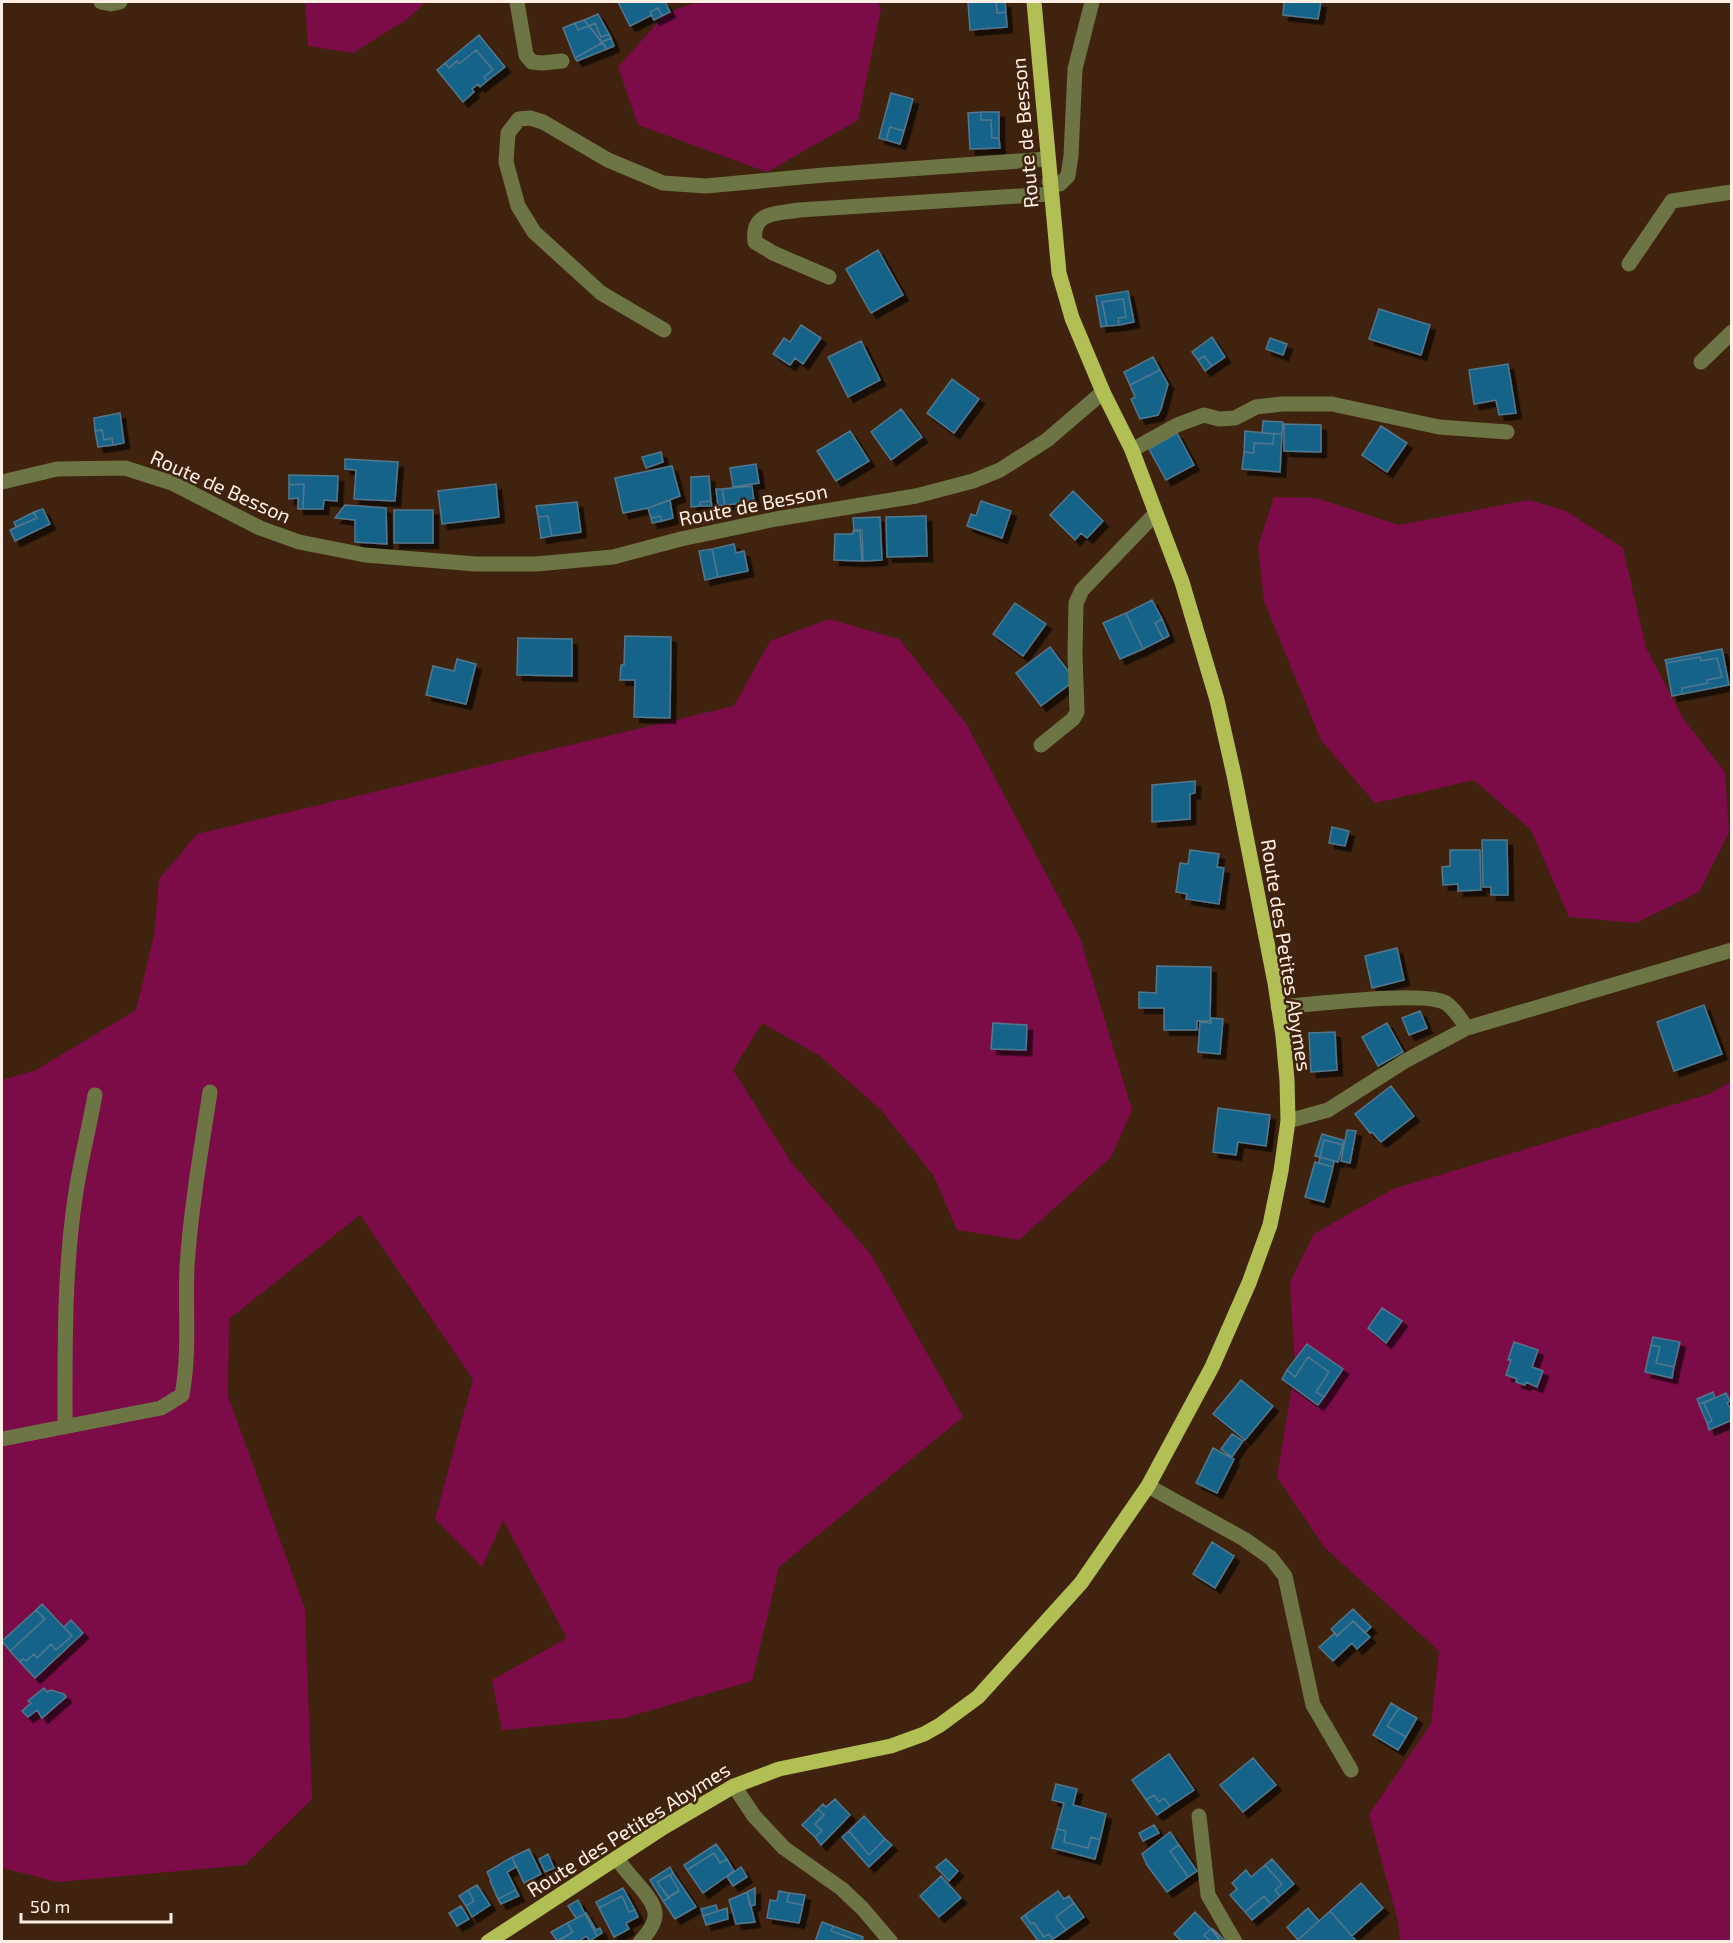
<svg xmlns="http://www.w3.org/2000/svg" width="1733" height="1943" font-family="'Exo 2',sans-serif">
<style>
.green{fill:#7c0c47}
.building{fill:#17648a;stroke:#52778d;stroke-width:1.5;filter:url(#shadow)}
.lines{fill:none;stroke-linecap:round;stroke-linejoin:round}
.minor{stroke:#6e7545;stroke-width:15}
.major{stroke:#b1bf54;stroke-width:15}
.labels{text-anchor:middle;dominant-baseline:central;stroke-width:5;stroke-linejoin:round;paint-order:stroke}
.street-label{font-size:20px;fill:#ffefe5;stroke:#3f230e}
</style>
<defs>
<filter id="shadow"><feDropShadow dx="5.5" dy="5.5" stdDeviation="0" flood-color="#0009"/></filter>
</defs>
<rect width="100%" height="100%" fill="#3f230e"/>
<path class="green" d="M305,2h121l-20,18 -53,33 -45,-7z
M697,2h180l4,7 -23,111 -91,52 -129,-47 -20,-58 48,-54z
M1274,497l42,1 83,27 130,-25 37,11 57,37 23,100 38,72 41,52 4,60 -30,60 -63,31 -67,-6 -38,-87 -57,-50 -99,23 -54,-63 -57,-139 -6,-55z
M829,619l70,20 68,86 113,213 52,172 -21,47 -92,83 -62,-10 -23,-54 -54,-67 -60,-53 -58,-33 -29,47 58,92 81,94 91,161 -184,150 -27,114 -128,37 -122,12 -10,-50 75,-42 -64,-118 -21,47 -47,-48 38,-140 -113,-164 -131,104 -1,77 77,213 7,190 -67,66 -187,17 -56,-14v-788l34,-10 100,-60 18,-75 5,-56 38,-45 537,-128 36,-65z
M1731,1081v860h-331l-2,-19 -29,-108 62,-90 8,-73 -114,-103 -48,-71 18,-110 -5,-85 24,-48 79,-45 319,-96z"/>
<path class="building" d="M618,2h47l5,10 -8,4 -4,-8 -8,4 2,3 -22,11z
M968,2h28l1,11 9,-1 1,15 -37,3z
M996,2h9l1,10 -9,1z
M1284,2h37l-3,17 -35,-4z
M658,8l4,8 -8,4 -4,-8z
M598,14l11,20 -8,3 -6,-14 -6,3 -5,-6z
M584,20l5,6 -11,4 -3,-7z
M575,23l3,7 11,-4 13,17 -27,15 -12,-30z
M595,23l6,14 8,-3 2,4 -9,4 -13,-16z
M479,35l26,32 -18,14 -3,-4 9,-7 -17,-20 -17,14 -2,-3 -8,7 -4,-5z
M611,38l3,8 -7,3 -5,-7z
M602,43l5,6 -30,12 -2,-3z
M476,50l17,20 -9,7 3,4 -7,6 -2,-3 -6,5 2,3 -11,10 -26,-32 8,-7 4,5 8,-7 2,3z
M891,93l22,6 -9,32 -14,-4 -4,13 -7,-2z
M981,112h18v26h-7l-1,-18h-10z
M981,112v8h10l1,18h7l1,10 -30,1 -2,-36z
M890,127l14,4 -4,13 -14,-4z
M878,250l25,45 -32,18 -25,-44z
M1128,291l6,31 -15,3 -1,-7 8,-1 -3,-18 -21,3 5,24 -6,1 -5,-31z
M1123,299l3,18 -8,1 1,7 -12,1 -5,-24z
M1379,309l51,16 -9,30 -52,-16z
M801,325l20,13 -18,26 -8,-6 -5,7 -17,-11 11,-16 6,4z
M1212,337l13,20 -13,9 -8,-10 -6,4 -6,-8z
M1270,338l17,6 -4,11 -17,-6z
M861,341l19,39 -32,17 -20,-40z
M1204,356l8,10 -7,5 -7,-11z
M1153,357l7,13 -30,15 -6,-13z
M1508,364l8,49 -17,2 -3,-15 -22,4 -5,-34z
M1160,370l8,14 -7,25 -3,6 -18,4 -9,-20 4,-2 -5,-12z
M952,379l27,20 -25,34 -27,-20z
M901,409l21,28 -31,23 -20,-28z
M120,413l4,30 -11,2 -1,-7 -8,2 -2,-10 -7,1 -1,-13z
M1263,421l20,1 -1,12 -20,-1z
M1284,424l37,1v27l-37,-1z
M1381,426l26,17 -20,29 -25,-17z
M102,430l2,10 8,-2 1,7 -15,2 -3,-16z
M850,431l19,30 -33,20 -19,-30z
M1245,431l29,3 -1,10 -19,-1v10l-10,-1z
M1177,433l17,32 -28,15 -17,-31z
M1274,434h8l-2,38 -38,-3 2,-17 10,1v-10l19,1z
M661,452l2,10 -17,6 -4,-11z
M345,459l53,3 -3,39 -41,-2 2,-29 -11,-1z
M756,464l3,19 -26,4 -3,-19z
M672,466l8,30 -32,12 -25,5 -8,-35z
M289,475l49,1 -1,25 -13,-1 -1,9h-20l1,-25 -15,1z
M709,476l2,25 -11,1v4l-9,1v-30z
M304,484l-1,25h-5v-11l-9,1v-14z
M496,484l3,33 -57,7 -4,-33z
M752,486l2,16 -29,3 -3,-16z
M716,489h6l3,16 -7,1z
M1073,491l30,30 -16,17 -6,-5 -6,7 -25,-25z
M670,500l3,18 -11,3 -2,-5 -9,2 -3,-10z
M711,501l1,5h-12v-4z
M981,501l30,10 -9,27 -35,-12 4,-12 5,2z
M577,502l4,30 -29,4 -4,-20 -10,1 -2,-11z
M345,505l41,3 1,36 -32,-2v-22l-20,-2z
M43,509l7,15 -35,17 -5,-11 27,-12 -3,-6z
M394,510h39v33h-39z
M34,512l3,6 -21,9 -2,-5z
M548,516l4,20 -11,2 -3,-21z
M660,516l2,5 -10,2 -1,-5z
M926,516l1,40 -40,1 -1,-40z
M880,517l2,43 -19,1 -1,-31h-8l-1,-12z
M853,531h7l2,30 -28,-1 1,-26h18z
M734,544l2,9 8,-2 4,20 -30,6 -6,-28z
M712,549l6,28 -13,3 -6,-29z
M1152,600l10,19 -7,4 8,16 -20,10 -17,-36z
M1015,603l31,21 -23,32 -30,-22z
M1126,613l17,36 -23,10 -17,-36z
M1162,619l7,17 -6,3 -8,-16z
M625,636l46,1 -1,81 -36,-1 1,-37h-15l1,-15h3z
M518,638l54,1v37l-55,-1z
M1050,647l25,33 -34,26 -25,-33z
M1722,649l7,36 -47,9v-6l26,-5 -1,-3 15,-3 -5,-19 -16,3 -1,-4 -34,6 -1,-3z
M1700,657l1,4 16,-3 5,19 -15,3 1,3 -26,5v6l-10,2 -6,-33z
M457,659l19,5 -10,40 -40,-9 7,-29 21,5z
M1195,781v12l-5,1v25l-38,3v-37z
M1332,827l17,4 -4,15 -16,-3z
M1482,840h25l1,55h-17v-8h-8z
M1190,850l29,4 -2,13 7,1 -5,36 -33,-5 1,-5 -11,-2 4,-29 8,1z
M1450,850h30l1,40 -23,1v-7l-15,1 -1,-18 8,-1z
M1397,948l7,32 -32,8 -7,-32z
M1157,966l54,1 -1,54h-13v9h-33v-22h-25v-16l17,1z
M1704,1005l18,49 -48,17 -17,-49z
M1420,1011l7,17 -18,7 -7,-17z
M1211,1018l12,1 -3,35 -22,-2 2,-30 11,1z
M993,1023l34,2 -1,25 -35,-1z
M1387,1023l16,29 -25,14 -16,-29z
M1335,1032l2,38 -26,2 -2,-39z
M1391,1086l23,30 -33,26 -9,-10 -2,1 -15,-19z
M1218,1108l52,7 -4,31 -28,-4 -2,13 -23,-3z
M1347,1130l9,1 -6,32 -9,-2z
M1322,1134l21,6v5l-19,-5 -4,17 -5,-1z
M1324,1140l19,5 -5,17 -18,-5z
M1320,1157l14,4 -1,6 -14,-4z
M1315,1162l18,5 -9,35 -19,-5z
M1382,1308l20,13 -16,22 -18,-15z
M1653,1337l27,5 -6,25 -18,-4 4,-16 -9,-2z
M1514,1342l24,8 -6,17 11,4 -6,16 -11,-5 -1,3 -9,-3 1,-3 -11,-4 5,-15h-3z
M1307,1344l36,25 -19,28 -8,-5 13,-20 -21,-15 -13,20 -8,-7z
M1651,1345l9,2 -4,16 18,4 -2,11 -27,-6z
M1308,1357l21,15 -13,20 8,5 -6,8 -36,-26 5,-9 8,7z
M1241,1380l32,26 -28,34 -32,-26z
M1713,1392l2,6 -16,6 -2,-5z
M1726,1393l4,8 -3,2 5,8v9l-23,10 -2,-7 5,-2 -8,-18z
M1704,1403l8,18 -5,2 -8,-19z
M1232,1434l11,7 -11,16 -11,-8z
M1213,1448l21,11 -17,34 -21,-10z
M1212,1542l22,14 -19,32 -22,-14z
M42,1604l30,32 -16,14 -5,-6 -14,14 -3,-4 -8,7 -3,-2 -3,3 -10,-11 35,-32 -9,-9z
M1353,1609l18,18 -6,6 -12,-12 -16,15 -6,-7z
M36,1610l9,9 -35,32 -8,-10z
M71,1620l12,13 -48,45 -15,-16 3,-3 3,2 8,-7 3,4 14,-14 5,6 16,-14 -8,-9z
M1353,1621l17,16 -13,12 -5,-6 -19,18 -14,-14 16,-14 2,3z
M44,1688l3,4 4,-2 13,4 2,3 -24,21 -5,-8 -9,7 -6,-6 9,-8 -3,-2z
M1391,1703l8,5 -12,18 19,11 -8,13 -25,-15z
M1399,1708l18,10 -11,19 -19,-11z
M1169,1754l25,36 -24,16 -6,-8 -5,4 -5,-7 -8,5 -14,-20z
M1253,1758l23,27 -33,27 -23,-27z
M1056,1784l21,5 -4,16 33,9 -6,26 -9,-3 -3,11 -24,-6 2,-11 -9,-2 7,-26 -12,-3z
M1154,1795l5,7 5,-4 6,8 -13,9 -11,-15z
M835,1799l15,16 -29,30 -6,-8 7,-6 -7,-7 9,-9 -6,-6 5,-5 3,3z
M818,1809l6,6 -9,9 7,7 -7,6 -13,-12z
M864,1816l21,23 -16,16 -20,-24z
M1154,1825l5,8 -16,8 -4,-8z
M1057,1829l9,2 -2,11 24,6 3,-11 9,3 -5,19 -43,-11z
M849,1831l20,24 16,-16 7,6 -23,22 -27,-30z
M1170,1832l9,13 -9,6 18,26 -21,15 -20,-27 -5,-11z
M716,1844l11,15 -7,4 -6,-10 -27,17 -3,-5z
M1179,1845l18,26 -9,6 -18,-26z
M529,1849l12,25 -17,9 -12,-26z
M714,1853l6,10 7,-4 7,12 -31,22 -16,-23z
M548,1854l6,14 -9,4 -6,-13z
M512,1857l4,10 -9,5 9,18 -18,9 -8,-18 1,-1 -4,-8z
M946,1859l12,12 -9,10 -13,-14z
M1272,1859l22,25 -14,12 -5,-6 7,-6 -17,-19z
M1265,1865l17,19 -7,6 5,6 -9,8 -7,-8 -19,16 -15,-17 7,-6 -5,-6 14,-13 5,7z
M670,1867l3,6 -16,9 12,16 -6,3 -13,-21z
M741,1867l6,10 -14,9 -6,-9z
M673,1873l23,34 -21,12 -12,-18 16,-10 -9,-16z
M670,1875l9,16 -11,6 -11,-15z
M941,1876l20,22 -22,19 -19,-21z
M1361,1883l22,25 -31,28 -22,-25z
M477,1885l13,20 -18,12 -6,-11 8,-5 -6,-11z
M623,1888l12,22 -6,2 -7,-16 -23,12 -3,-6z
M755,1888v17l-5,1 -3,-14z
M468,1890l6,11 -8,5 -7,-10z
M516,1890l3,6 -18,8 -3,-5z
M779,1891l10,2 -2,9 16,3 -4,18 -32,-5 3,-18 7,1z
M1058,1891l6,8 5,-3 5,7 -18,14 10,13 -13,9 -4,-5 -5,3 -10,-14 -3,1 -6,-9z
M747,1892l8,30 -19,2 -7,-24z
M789,1893l16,2 -2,10 -16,-3z
M622,1896l7,16 6,-2 3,7 -12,6 3,6 -15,8 -15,-29z
M1264,1896l7,8 -19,16 -7,-8z
M578,1900l7,14 -9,4 -8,-12z
M1074,1903l10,14 -18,13 -10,-13z
M716,1905l2,6 -15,5 -2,-7z
M461,1906l8,13 -12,7 -8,-13z
M727,1908l1,11 -22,6 -3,-9z
M1308,1908l11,13 -21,19 -11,-13z
M1330,1911l27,31h-62l3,-2z
M1195,1912l16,17 -7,6 7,7h-28l-9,-8z
M586,1913l10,17 4,-2 2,5 -5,3 -12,-22z
M585,1914l12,22 -7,5 -4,-5 -8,6h-21l16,-10 -6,-9z
M1025,1915l6,9 3,-1 10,14 5,-3 4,5 -3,3h-11l-18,-24z
M822,1922l11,4 -2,5 23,8 -1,3h-38z
M567,1923l6,9 -16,9 -6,-9z
M833,1926l30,11 -1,5h-9l1,-3 -23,-8z
M1212,1928l14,14h-5z
M1211,1929l10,13h-10l-7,-7z"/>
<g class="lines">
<path class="minor" d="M101,2l10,2 9,-2
M517,2l9,53 6,7 10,1 20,-2
M1049,182l11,2 8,-8 3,-20 4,-87 17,-67
M1629,264l43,-63 60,-9
M829,277l-56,-24 -18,-11c-4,-31 22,-28 44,-32l251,-16
M664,330l-63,-37 -67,-61 -16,-26 -12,-44 2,-29 11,-14 11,-1 13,4 65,38 55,23 43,3 118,-11 224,-16
M1701,362l31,-30
M1132,450l45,-25 27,-10 15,4 16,-1 21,-11 26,-3h50l107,23 68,5
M2,482l55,-13 68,-1 47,15 88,45 39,14 66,13 111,9h60l77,-7 68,-18 95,-20 140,-23 57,-15 27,-11 47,-30 56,-48
M1041,745l32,-26 4,-7 -2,-58 1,-51 6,-13 74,-77
M1278,1007c31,-2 146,-17 168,-4 9,6 15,17 21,25
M1288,1121l40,-11 77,-49 62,-33 265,-78
M65,1427c0,-76 -1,-154 10,-229 5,-35 14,-69 20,-103
M2,1439l159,-31 21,-13c8,-42 3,-85 5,-129 4,-58 14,-116 23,-174
M1148,1486l96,53 27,19 14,18 28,129 38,65
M734,1786l20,30 30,32 58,41 21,20 28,33
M1199,1816l9,79 27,47
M616,1858c8,10 16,20 25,30 18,22 20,31 -1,54"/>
<path class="major" d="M488,1942l176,-115 70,-41 45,-17 112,-23 33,-12 16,-9 38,-28 103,-114 67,-97 64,-119 37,-84 21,-58 11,-54 7,-50 -1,-41 -4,-44 -8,-53 -41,-208 -17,-75 -35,-118 -50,-132 -29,-58 -31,-74 -13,-45 -25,-271"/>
</g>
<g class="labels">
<g class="street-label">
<text transform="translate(1024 133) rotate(-95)">Route de Besson</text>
<text transform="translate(221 486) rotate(24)">Route de Besson</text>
<text transform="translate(753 504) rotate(-11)">Route de Besson</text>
<text transform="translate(1287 955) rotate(81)">Route des Petites Abymes</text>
<text transform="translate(628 1829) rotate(-32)">Route des Petites Abymes</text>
</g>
</g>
<rect width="1733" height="1943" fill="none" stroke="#ffefe5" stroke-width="6"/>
<path d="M21 1913v9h150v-9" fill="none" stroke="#ffefe5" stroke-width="3"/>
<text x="30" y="1913" font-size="18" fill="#ffefe5" stroke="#3f230e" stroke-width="4.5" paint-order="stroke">50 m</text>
</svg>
